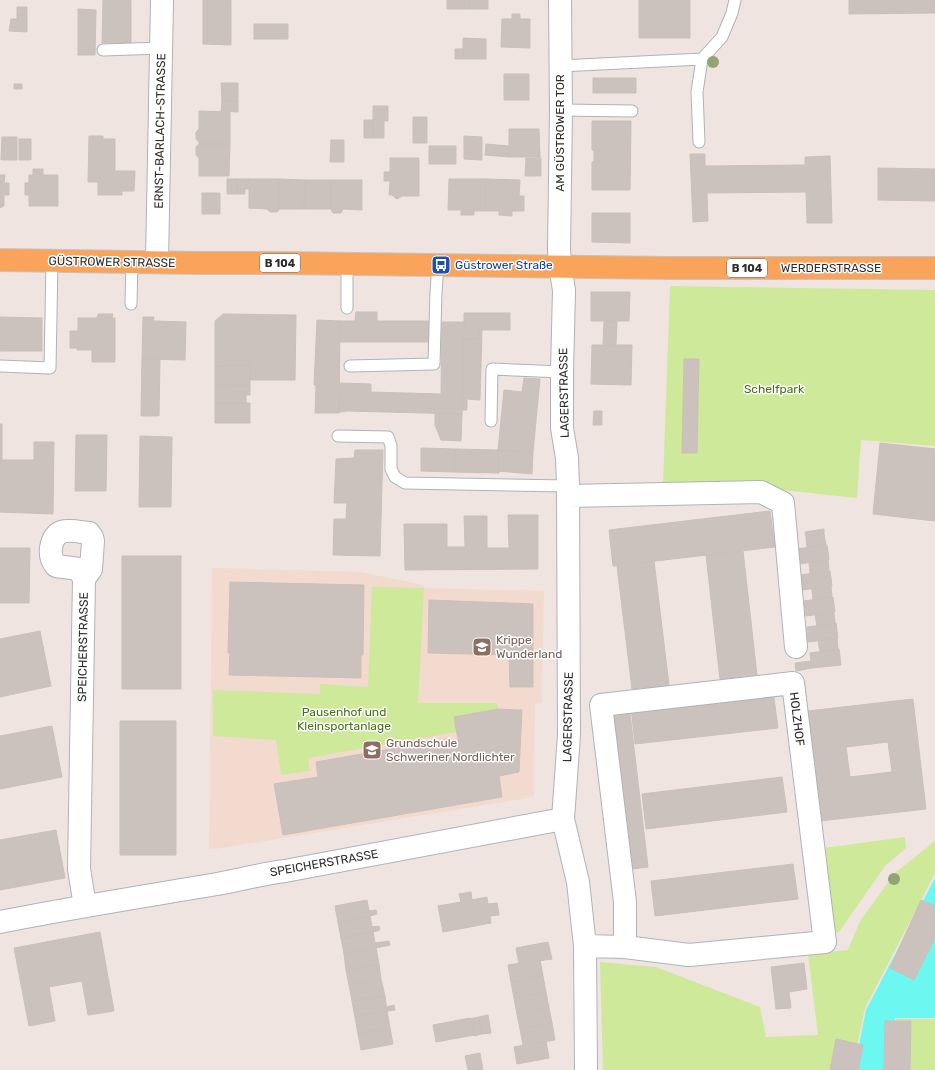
<svg xmlns="http://www.w3.org/2000/svg" width="935" height="1070" font-family="Rubik,sans-serif">
<style>
.education{fill:#f2dbce}
.green{fill:#cde999}
.water{fill:#6df7f1}
.building{fill:#cbc2be;stroke:#ccbfb8;fill-rule:evenodd}
.lines{fill:none;stroke-linecap:round;stroke-linejoin:round}
.service-casing{stroke:#acb4ba;stroke-width:13}
.minor-casing{stroke:#acb4ba;stroke-width:24}
.primary-casing{stroke:#c4c4c4;stroke-width:24}
.service{stroke:#fff;stroke-width:11}
.minor{stroke:#fff;stroke-width:22}
.primary{stroke:#faa35a;stroke-width:22}
.tree{fill:#92a571}
.labels{text-anchor:middle;dominant-baseline:central;stroke-width:3;stroke-linejoin:round;paint-order:stroke}
.shield{fill:#fff;stroke:#6c6c6c;stroke-width:1}
.shield-label{font-size:11px;font-weight:bold;fill:#2d2d2d}
.street-label{font-size:12px;fill:#2d2d2d;stroke:#fff}
.transit-label{font-size:12px;fill:#164399;stroke:#fff;text-anchor:start}
.park-label{font-size:12px;fill:#467216;stroke:#fff}
.education-label{font-size:12px;fill:#785e54;stroke:#fff;text-anchor:start}
</style>
<rect width="100%" height="100%" fill="#efe4e0"/>
<path class="education" d="M212,568l148,4 64,13v3l120,3 -2,112 -7,1 -1,93 -325,53z"/>
<path class="green" d="M670,286l265,4v156l-74,-6 -4,58 -139,-15 -55,2z
M372,587l52,1 -6,115h79l1,6 -44,8 3,15 -149,26 2,13 -29,4 -5,-35 -63,-4v-46l107,4v-10l48,3z
M905,837l1,11 -21,18 -46,66 -6,1 -9,-85z
M935,841v32l-70,135 -13,62h-249l-3,-108 56,5 104,40 6,30 52,-2 -10,-81 40,-4 12,-29 35,-48z
M896,1019h39v51h-41z"/>
<path class="water" d="M935,878v140h-40l-1,52h-40l12,-60z"/>
<path class="building" d="M103,0h28v43h-29z
M203,0h28v45l-28,-1z
M447,0h23v9h-23z
M470,0h18v9h-18z
M639,0h51v38h-51z
M849,0h86v13l-86,1z
M17,7h10v8h-10z
M78,9l18,1 -1,45h-17z
M512,14h8v5h10v29l-29,-1 1,-28h10z
M17,15h10v17l-18,-1 2,-12h6z
M254,24h34v15h-34z
M463,38l23,1v20h-23z
M455,49h8v10h-8z
M504,74h25v26h-25z
M593,78h43v15h-43z
M221,83h17v18h-16z
M14,84h8v5h-8z
M222,101h16v11l-17,-1z
M373,106h15v15l-15,-1z
M199,111l31,1v32h-31v-2l-3,-3v-7l3,-3z
M413,117h14v16l-14,-1z
M364,120h9v18h-9z
M373,120h11v18h-11z
M592,121h39l-1,69h-38v-28h2v-12h-2z
M509,129h30l1,28h-31z
M413,132l14,1v10h-14z
M89,136h14v3h12v32h20l-1,20h-12v4h-24v-13h-10z
M464,136l18,1v23l-18,-1z
M2,137h15v23h-16z
M19,139h12v21h-12z
M331,140h13v22h-14z
M199,144h31l-1,32h-30v-18l-3,-3v-8z
M486,144l23,2v11l-24,-2z
M429,146h27v18h-27z
M690,154h15v12l100,-1v-8l25,-1 2,67h-25l-1,-31 -99,1 1,28 -15,1z
M390,158h29v38h-17l-5,3 -5,-4h-3l1,-14h-6v-9h6z
M526,158h15v18h-16z
M878,168l57,1v32l-57,-1z
M33,169h10v6h15v31h-29v-11h-4v-12h4v-8h4z
M0,175h5l-1,8h5v12h-5v11l-4,2z
M227,179h10v15h-10z
M237,179h12v10h-4v5h-8z
M249,179h30v31l-2,2h-7l-3,-3 -18,-1z
M279,179l26,1 -1,29h-25z
M449,179h37v32h-12v4h-13v-5h-13z
M486,179l34,1 -1,16h5v15h-12v5l-13,-1v-4h-13z
M305,180h26v29h-27z
M331,180h31v30l-19,-1 -2,4h-8l-2,-4z
M202,193h18v21h-18z
M592,213h38v30l-38,-1z
M591,292h39l-1,29h-38z
M356,312h21v9h54v21h-91v-21h15z
M464,313h46v17h-31v9h-15z
M98,314h15l-1,4h3v44h-23v-12h-15v-2h-7v-17h8v-13h19z
M223,314l73,1 -1,65h-45v-15l-35,1v-45z
M0,317l42,1v33h-42z
M143,317h11l-1,4 33,1 -1,38 -43,-1z
M317,320l23,1 -1,92h-24l1,-28h-2z
M604,321h13l-1,24h-13z
M442,322h22l-2,92 -114,-3 -9,1v-29l32,1v8l70,2z
M479,330h3l-2,70 -13,-1v11h-5l2,-71h15z
M592,345h40l-1,40 -40,-1z
M142,359h18l-1,57h-18z
M684,359h15l-2,94h-15z
M244,365h6v20l-35,-1v-18z
M524,378l16,1 -7,73 -35,-2 6,-60 18,2z
M215,384l35,1v10h-4v8h-31z
M215,403h35v20h-35z
M594,411h8v14h-9z
M435,413l27,1 -1,27 -20,-1 -6,-15z
M0,424h2v36h32v-18h20l-1,72 -53,-2z
M76,435h31l-1,56h-31z
M140,436l32,1 -1,70h-32z
M880,443l55,6v72l-62,-7z
M421,448l34,1 -1,23 -33,-1z
M455,449l43,1v21h1v2l-45,-1z
M355,450h28l-3,106 -47,-1 1,-36h12l1,-16h-13l2,-44 18,-1z
M498,450l35,2 -1,22 -34,-3z
M770,511l5,36 -162,19 -4,-36z
M508,515h30v54l-133,1 -1,-46h43v23h18l-1,-31h23v32h22z
M824,529v5l-18,3 -1,-5z
M824,534l2,11 -19,2 -1,-10z
M827,545l2,15 -30,4 -2,-15z
M0,548h30l-1,55h-29z
M743,551l14,124 -37,4 -14,-124z
M122,556h59v133h-59z
M828,560l1,11 -19,2 -1,-11z
M654,561l15,124 -37,4 -15,-123z
M830,571l2,15 -30,4 -2,-15z
M230,582l134,3 -1,70h-2v23l-132,-3 1,-22h-2z
M831,586l1,11 -19,3 -1,-11z
M833,597l2,15 -29,4 -2,-15z
M429,600l104,4v83h-23l-1,-32 -81,-2z
M834,613l1,10 -18,3 -2,-11z
M836,623l2,15 -30,4 -1,-15z
M40,631l11,55 -51,11v-58z
M837,638l1,11 -18,3 -2,-11z
M839,649l2,16 -29,3 -2,-15z
M811,661l1,7 -16,3 -1,-8z
M773,691l5,37 -143,16 -4,-37z
M913,699l13,110 -106,12 -12,-110zM888,742l4,30 -42,5 -4,-30z
M629,705l19,162 -16,2 -19,-162z
M498,709l24,1 -3,62 -20,4 3,21 -219,38 -9,-51 44,-7 -2,-15 131,-23 2,8 10,-2 -5,-28z
M120,721h56v134h-56z
M52,726l10,51 -62,12v-53z
M782,777l5,35 -141,17 -4,-35z
M56,830l9,48 -65,12v-50z
M793,864l5,35 -143,17 -4,-35z
M471,892l1,8 15,-3 1,7 9,-1 2,12 -9,1 1,7 -48,9 -5,-26 23,-4 -2,-8z
M367,900l3,16 -32,6 -3,-16z
M921,900l14,6v32l-21,42 -24,-12z
M376,910l1,4 -7,2 -1,-5z
M370,916l3,16 -32,6 -3,-16z
M379,926l1,4 -7,2 -1,-5z
M100,932l14,79 -26,4 -6,-34 -33,6 6,34 -26,5 -15,-78z
M373,932l3,16 -32,6 -3,-16z
M389,941l1,4 -14,3 -1,-5z
M548,942l4,17 -33,5 -3,-16z
M376,948l3,16 -33,6 -2,-16z
M540,960l3,16 -32,6 -3,-17z
M804,963l3,26 -18,3 2,16 -15,1 -5,-42z
M379,964l2,15 -32,6 -3,-15z
M543,976l3,16 -32,6 -3,-16z
M381,979l4,17 -33,5 -3,-16z
M546,992l3,16 -32,6 -3,-16z
M385,996l2,15 -32,6 -3,-16z
M394,1005l1,5 -8,1v-4z
M549,1008l3,15 -32,6 -3,-15z
M387,1011l3,17 -32,6 -3,-17z
M488,1015l3,18 -9,1 -3,-17z
M479,1017l3,17 -8,2 -4,-17z
M470,1018l4,17 -38,7 -3,-17z
M885,1021h26l-1,49h-26z
M552,1023l3,17 -32,5 -3,-16z
M390,1028l3,16 -32,6 -3,-16z
M836,1039l27,6 -5,25h-28z
M546,1041l3,17 -32,6 -3,-17z
M480,1053l3,17h-15l-3,-14z"/>
<g class="lines">
<g class="service-casing">
<path id="service" d="M103,50l59,-2
M560,66l142,-7
M561,110l71,1
M699,142l-2,-50 5,-33 20,-22 10,-24 3,-13
M131,304l1,-43
M347,308v-45
M0,366l50,2 2,-107
M350,366l84,-2 2,-72 2,-27
M491,421l1,-52 70,3
M338,436l50,1 3,9v23l4,8 10,6 163,3"/>
</g>
<g class="minor-casing">
<path id="minor" d="M560,0l1,110 -2,139 1,17 4,24 -2,82v56l5,30 1,28 1,249 -6,84 15,63 7,64 1,124
M157,262l5,-262
M568,496l193,-4 22,11 13,144
M84,579l-5,-10 -23,-3c-4,-5 -6,-11 -5,-18 4,-23 20,-17 38,-15l3,4 1,4 -2,28 -7,10 -5,290 6,37
M0,922c70,-14 140,-25 211,-37 25,-4 49,-11 74,-14l278,-52
M585,946l40,1 64,8 136,-13 -32,-259 -192,22 24,197v45"/>
</g>
<g class="primary-casing">
<path id="primary" d="M0,260l199,3h82l389,5h265"/>
</g>
<use href="#service" class="service"/>
<use href="#minor" class="minor"/>
<use href="#primary" class="primary"/>
</g>
<g class="tree">
<circle cx="713" cy="62" r="6"/>
<circle cx="894" cy="879" r="6"/>
</g>
<defs>
<g id="bus-square" transform="scale(1)"><rect x="-9" y="-9" width="18" height="18" rx="4" fill="#1a4fb4" stroke="#fff"/><path d="M-5-6H5V4H4V6H2V4H-2V6H-4V4H-5ZM-3.5-4V0h7V-4ZM-3.5 1.2v1.5H-2V1.2ZM2 1.2v1.5H3.5V1.2Z" fill="#fff"/></g>
<g id="school-square" transform="scale(1)"><rect x="-9" y="-9" width="18" height="18" rx="4" fill="#8d6e63" stroke="#fff"/><path d="M0-5L7-2L0 1L-7-2ZM-4 1L0 2.5L4 1V4Q0 6-4 4Z" fill="#fff"/></g>
</defs>
<g fill-rule="evenodd">
<use href="#bus-square" x="441" y="265"/>
<use href="#school-square" x="482" y="647"/>
<use href="#school-square" x="372" y="750"/>
</g>
<g class="labels">
<g class="shield">
<rect x="260" y="254" width="40" height="18" rx="3"/>
<rect x="727" y="259" width="40" height="18" rx="3"/>
</g>
<g class="shield-label">
<text x="280" y="263">B 104</text>
<text x="747" y="268">B 104</text>
</g>
<g class="street-label">
<text transform="translate(160 131) rotate(-89)">ERNST-BARLACH-STRASSE</text>
<text transform="translate(560 133) rotate(-90)">AM GÜSTROWER TOR</text>
<text transform="translate(112 262) rotate(1)">GÜSTROWER STRASSE</text>
<text x="831" y="268">WERDERSTRASSE</text>
<text transform="translate(564 393) rotate(-91)">LAGERSTRASSE</text>
<text transform="translate(83 647) rotate(-89)">SPEICHERSTRASSE</text>
<text transform="translate(568 717) rotate(-89)">LAGERSTRASSE</text>
<text transform="translate(797 719) rotate(83)">HOLZHOF</text>
<text transform="translate(324 863) rotate(-10)">SPEICHERSTRASSE</text>
</g>
<g class="transit-label">
<text x="455" y="265">Güstrower Straße</text>
</g>
<g class="park-label">
<text x="774" y="389">Schelfpark</text>
<text x="344" y="712">Pausenhof und<tspan x="344" dy="14">Kleinsportanlage</tspan></text>
</g>
<g class="education-label">
<text x="496" y="640">Krippe<tspan x="496" dy="14">Wunderland</tspan></text>
<text x="386" y="743">Grundschule<tspan x="386" dy="14">Schweriner Nordlichter</tspan></text>
</g>
</g>
</svg>
